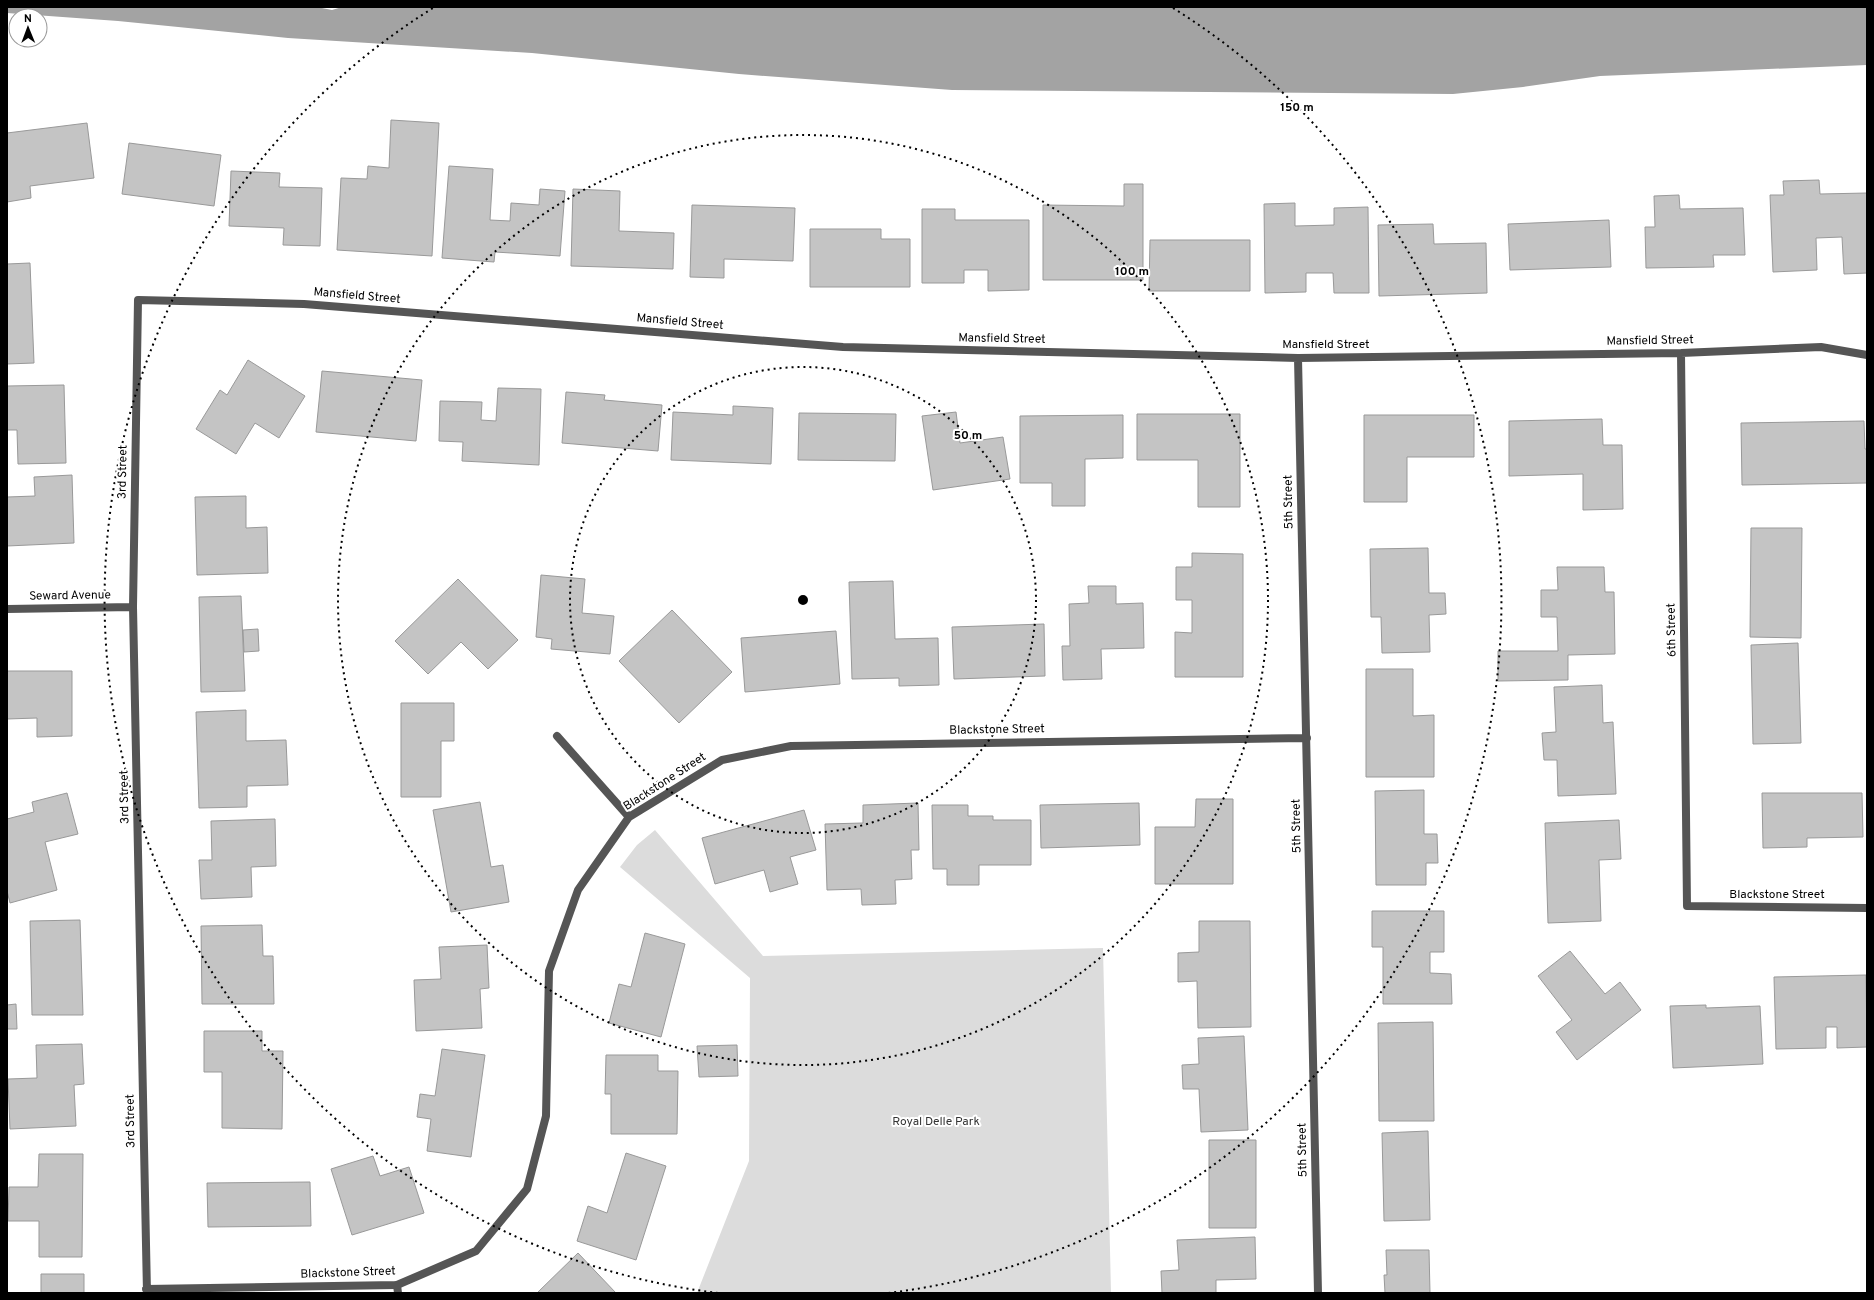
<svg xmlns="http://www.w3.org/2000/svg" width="1874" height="1300" font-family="Overpass,sans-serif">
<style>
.green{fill:#dcdcdc}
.water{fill:#a3a3a3}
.building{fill:#c4c4c4;stroke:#999}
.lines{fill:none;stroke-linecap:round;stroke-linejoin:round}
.lane{stroke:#555;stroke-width:8}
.street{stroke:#555;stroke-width:8}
.ring{fill:none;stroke:#000;stroke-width:2;stroke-dasharray:2 4}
.labels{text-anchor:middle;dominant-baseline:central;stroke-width:4;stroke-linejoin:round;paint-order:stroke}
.street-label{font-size:12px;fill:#000;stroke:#fff}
.park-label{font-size:12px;fill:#333;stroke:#fff}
.centre{fill:#000;stroke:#fff;stroke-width:2}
.ring-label{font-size:12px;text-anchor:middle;font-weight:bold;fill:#000;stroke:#fff;stroke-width:4;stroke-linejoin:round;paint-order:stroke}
</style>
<rect width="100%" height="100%" fill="#fff"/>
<path class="green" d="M655,830l108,126 340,-8 8,345h-414l52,-132 1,-183 -130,-111 17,-22z"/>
<path class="water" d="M7,7h310l15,3 10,-3h1525v58l-267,11 -77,11 -70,7 -501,-4 -213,-16 -207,-21 -244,-15 -170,-17 -111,-8z"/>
<path class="building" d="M391,120l48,3 -7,133 -95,-6 4,-72 26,1 1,-13 21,2z
M87,123l7,55 -64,8 1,12 -24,4v-72v3z
M129,143l92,12 -7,51 -92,-12z
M449,166l44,3 -3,51 20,1 1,-18 28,2 1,-16 25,2 -5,65 -65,-4 -1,10 -52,-4z
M231,171l49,2 -1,14 43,1 -2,58 -37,-1 1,-17 -55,-2z
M1819,180l1,14 47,-1v80l-23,1 -2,-37 -26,1 1,32 -44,2 -3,-77h14l-1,-14z
M1124,184h19v96h-100v-75l81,1z
M573,189l47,2 -1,40 55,2 -1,36 -102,-3z
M1679,195l1,14 63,-1 2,47h-32l1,12 -68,1 -1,-41h10l-1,-31z
M1295,203v23l39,-1v-17l34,-1 1,86h-35l-1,-20h-27v19l-41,1 -1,-89z
M692,205l103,3 -2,53 -69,-2v19l-34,-1z
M922,209h33v11h74v70l-41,1v-21h-24v13h-42z
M1609,220l2,47 -101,3 -2,-46z
M1433,224l1,20 52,-1 1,50 -108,3 -1,-71z
M810,229h71v10h29v48h-100z
M1150,240h100v51h-101z
M30,263l4,100 -27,1v-100z
M248,360l57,36 -26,42 -24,-15 -19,31 -40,-25 24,-39 7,5z
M322,371l100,9 -6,61 -100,-9z
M64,385l2,78 -48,1 -1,-34h-10v-44z
M498,388l43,1 -2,76 -77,-4 1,-19 -24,-1 1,-40 42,1 -1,18 15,1z
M566,392l39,3 -1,5 58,5 -4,46 -96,-8z
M733,406l40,2 -2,56 -100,-4 2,-48 60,3z
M956,412l4,31 43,-6 7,42 -77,11 -11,-74z
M799,413l97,1 -1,47 -97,-1z
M1137,414h103v93h-42v-47h-61z
M1123,415v43l-38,1v47h-33v-23h-32v-67z
M1364,415h110v42h-67v45h-43z
M1602,419l1,26h19l1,64 -40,1v-36l-74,2v-55z
M1864,421l1,28h2v34l-125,2 -1,-62z
M72,475l2,68 -67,3v-49l28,-1 -1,-19z
M246,496v32l21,-1 1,46 -71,2 -2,-78z
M1751,528h51l-1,110 -51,-1z
M1428,548l1,45h16l1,21 -17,1 1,37 -48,1 -1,-36h-10l-1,-68z
M1192,553l51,1v123h-68v-45l17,1v-33h-16v-33h16z
M1557,567h47l1,25h9l1,62 -47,1v25l-70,1v-30h60l-1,-34h-16v-27h17z
M541,575l44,4 -3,34 32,3 -4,38 -59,-5 1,-10 -16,-2z
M458,579l60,61 -30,29 -27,-27 -33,32 -33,-33z
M893,581l2,58 43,-1 1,47 -40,1v-8l-47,1 -3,-97z
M1088,586h28v18l27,-1 1,45 -43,1 1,30 -39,1 -1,-34h8l-1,-42 20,-1z
M241,596l4,95 -44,1 -2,-95z
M672,610l60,62 -53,51 -60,-62z
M1044,624l1,52 -91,3 -2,-52z
M258,629l1,22 -15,1 -1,-22z
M836,631l4,53 -95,8 -4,-54z
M1798,643l3,100 -48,1 -2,-99z
M1366,669h47v47l21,-1v62h-68z
M7,671h65v65l-35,1v-19l-30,1z
M1602,685l1,38 10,-1 3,72 -58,2 -1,-36h-13l-2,-27 14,-1 -2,-45z
M401,703h53v38h-13v56h-40z
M246,710v31l40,-1 2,45 -41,1v21l-48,1 -3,-96z
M1424,790v44h13l1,29h-12v22h-50l-1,-94z
M67,793l11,41 -33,8 12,48 -47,13 -3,-12v-72l27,-7 -2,-10z
M1762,793h100l1,44 -56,1v9l-44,1z
M1196,799h37v85h-78v-57h40z
M480,802l11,65 12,-2 6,37 -58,10 -18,-102z
M918,803l1,47h-8l1,29 -17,1 1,24 -34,1 -1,-16 -34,1 -2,-66 38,-1v-18z
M1139,803l1,42 -99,3 -1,-43z
M932,805h36v11h25v4h38v45h-52v20h-32v-16h-14z
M804,810l12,40 -26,7 8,27 -28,8 -6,-22 -49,14 -13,-46z
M275,819l1,47 -25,1 1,30 -51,2 -2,-39h13l-1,-39z
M1619,820l2,39 -22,1 2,61 -53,2 -3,-100z
M1372,911h72v41h-14v21l21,1 1,30h-69v-57h-11z
M80,920l3,95h-51l-2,-94z
M1199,921h51l1,106 -53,1 -1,-47 -19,1v-29l21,-1z
M262,925l1,31h10l1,48h-72l-1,-78z
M645,933l40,11 -24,93 -52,-14 10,-39 12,3z
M487,945l2,43 -9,1 2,39 -66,3 -2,-51 27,-1 -2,-32z
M1570,951l35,43 15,-12 21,28 -64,50 -21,-28 16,-12 -34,-44z
M1866,975l1,72 -30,1v-21h-11v21l-50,1 -2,-72z
M16,1004l1,25h-10v-24z
M1706,1005v3l54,-2 3,58 -90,4 -3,-62z
M1433,1022l1,99h-55l-1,-98z
M204,1031h58v20h21l-1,78 -60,-1v-56h-18z
M1244,1036l4,94 -47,2 -2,-43h-16l-1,-24 17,-1 -1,-26z
M82,1044l2,40 -10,1 2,41 -66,3 -2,-50 29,-1 -1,-33z
M737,1045l1,31 -39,1 -2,-31z
M442,1049l43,6 -14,102 -44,-6 4,-32 -14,-2 3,-23 15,2z
M606,1055h52v16h20l-1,63h-66v-40h-6z
M1428,1131l2,89 -46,1 -2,-88z
M1209,1140h47v88h-47z
M626,1153l40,13 -30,94 -59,-19 11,-35 19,7z
M39,1154h44l-1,103h-43v-36h-31l1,-34h29z
M373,1156l7,20 29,-9 15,46 -72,22 -21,-66z
M310,1182l1,44 -103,1 -1,-44z
M1255,1237l1,42 -40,1v13h-54l-1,-22 18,-1 -2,-30z
M1386,1250h43l1,43h-45l-1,-18h3z
M578,1253l38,40h-79z
M41,1274h43v19h-43z"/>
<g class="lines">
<path class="lane" d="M397,1285l1,8"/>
<path class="street" d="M1681,353l6,553 180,2
M1298,358l20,935
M7,609l126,-2
M557,736l72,81
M146,1289l251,-4 79,-34 51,-62 19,-73 3,-145 29,-81 51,-73 93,-57 69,-14 516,-8
M147,1293l-14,-686 5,-307 166,4 539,43 455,11 383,-5 140,-6 46,8"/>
</g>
<g class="ring">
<circle cx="803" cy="600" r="233"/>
<circle cx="803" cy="600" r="465"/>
<path d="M718 1293A698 698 0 0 1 433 8M1173 8A698 698 0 0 1 888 1293"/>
</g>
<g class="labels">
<g class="street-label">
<text transform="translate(357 296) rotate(5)">Mansfield Street</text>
<text transform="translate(680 322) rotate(5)">Mansfield Street</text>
<text transform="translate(1002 339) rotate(1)">Mansfield Street</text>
<text transform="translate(1650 341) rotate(-1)">Mansfield Street</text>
<text x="1326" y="345">Mansfield Street</text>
<text transform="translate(123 472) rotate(-89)">3rd Street</text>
<text transform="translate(1289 502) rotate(-91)">5th Street</text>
<text transform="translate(70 596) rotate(-1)">Seward Avenue</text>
<text transform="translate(1672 630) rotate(-91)">6th Street</text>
<text transform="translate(997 730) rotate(-1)">Blackstone Street</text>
<text transform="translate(665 782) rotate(-33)">Blackstone Street</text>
<text transform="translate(125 797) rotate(-91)">3rd Street</text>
<text transform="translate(1297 826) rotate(-91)">5th Street</text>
<text x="1777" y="895">Blackstone Street</text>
<text transform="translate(131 1121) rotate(-91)">3rd Street</text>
<text transform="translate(1303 1150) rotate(-91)">5th Street</text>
<text transform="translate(348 1273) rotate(-2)">Blackstone Street</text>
</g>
<g class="park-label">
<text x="936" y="1122">Royal Delle Park</text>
</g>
</g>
<circle cx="803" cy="600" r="6" class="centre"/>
<g class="ring-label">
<text x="1297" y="111">150 m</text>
<text x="1132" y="275">100 m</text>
<text x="968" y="439">50 m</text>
</g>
<rect width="1874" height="1300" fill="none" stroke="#000000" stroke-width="16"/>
<g transform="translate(28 28) rotate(359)"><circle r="19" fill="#ffffff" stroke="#999999"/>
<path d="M0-3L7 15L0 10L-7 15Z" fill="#000000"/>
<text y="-6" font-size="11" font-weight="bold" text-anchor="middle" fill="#000000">N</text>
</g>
</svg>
